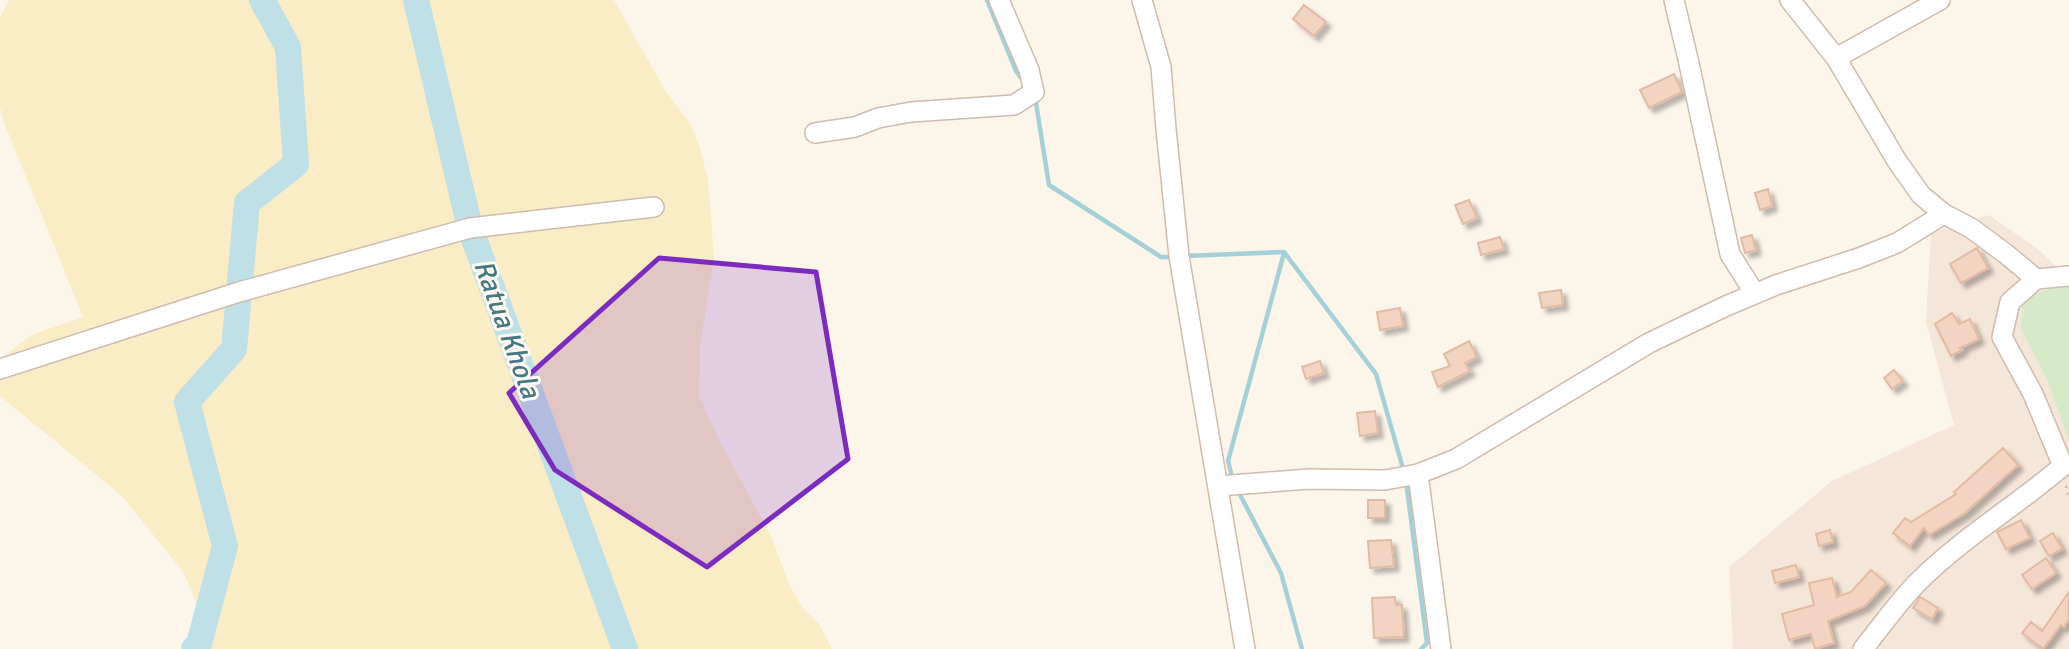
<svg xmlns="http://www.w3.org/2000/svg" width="2069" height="649" font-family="Signika,sans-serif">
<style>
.residential{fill:#f4e6d8}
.green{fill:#d6eac8}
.sand{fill:#faedc6}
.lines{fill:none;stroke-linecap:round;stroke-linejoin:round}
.stream{stroke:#a5d0d7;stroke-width:4.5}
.river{stroke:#bee0e6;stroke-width:26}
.building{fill:#f1d4c2;stroke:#e3baa3;stroke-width:2;filter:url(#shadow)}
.minor-casing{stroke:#cebcaf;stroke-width:22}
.path{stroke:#d6b7a4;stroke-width:2.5;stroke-dasharray:2 5;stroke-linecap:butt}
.minor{stroke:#fff;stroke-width:19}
.marked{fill:#7b2cbf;fill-opacity:0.2;stroke:#7b2cbf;stroke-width:5;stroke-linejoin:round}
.labels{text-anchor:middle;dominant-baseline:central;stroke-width:6;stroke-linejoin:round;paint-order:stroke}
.water-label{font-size:28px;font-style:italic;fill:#447882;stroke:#fef9f0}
</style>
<defs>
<filter id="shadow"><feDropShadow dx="5" dy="5" stdDeviation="2" flood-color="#0004"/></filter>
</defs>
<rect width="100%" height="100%" fill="#fcf5ea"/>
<path class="residential" d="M1989,215l50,35 30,29v2l-47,18 -1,30 27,53 21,59v208h-336l-4,-82 103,-86 122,-56 -28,-103 5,-89z"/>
<path class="green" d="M2069,281v160l-21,-59 -27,-53 1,-30z"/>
<path class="sand" d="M9,0h605l51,90 26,35 9,23 8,31 6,79 -14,88 -1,50 21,46 51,94 18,48 13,23 17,17 13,25h-637l4,-5 -1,-37 -14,-34 -62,-77 -122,-100v-36l31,-25 52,-18 -78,-192 -5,-17v-91z"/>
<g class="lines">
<path class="stream" d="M987,0l29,71 6,8
M1035,97l14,88 112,72h14
M1184,256l100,-4 92,122 28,98
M1233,481l-5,-20 56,-208
M1406,481l21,162 -6,6
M1237,489l44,84 21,76"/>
<path class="river" d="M416,0l54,228 155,421
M194,649l5,-5 26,-98 -38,-144 47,-53 13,-146 49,-39 -8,-117 -26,-47"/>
</g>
<path class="building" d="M1304,5l22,17 -12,14 -21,-17z
M1674,74l8,18 -33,16 -9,-18z
M1768,189l4,17 -12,4 -5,-17z
M1469,200l8,18 -14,6 -8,-19z
M1752,235l4,15 -11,3 -4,-15z
M1500,237l4,12 -23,6 -3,-12z
M1977,248l11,20 -27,15 -11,-19z
M1561,290l2,15 -21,3 -3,-15z
M1400,308l3,18 -23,4 -3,-18z
M1952,313l7,11 11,-5 9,20 -19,9 2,2 -11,6 -16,-32z
M1469,341l8,16 -12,6 5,8 -32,16 -6,-15 18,-6 -6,-12z
M1320,361l4,12 -18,6 -4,-12z
M1894,370l9,11 -11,8 -8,-11z
M1375,411l3,22 -18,3 -3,-23z
M2003,448l15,17 -53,48 -36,22 -5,-7 -14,18 -17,-13 12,-15 6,4 45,-28 -2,-2z
M1368,500h17v18h-17z
M2021,520l9,18 -24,11 -9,-17z
M1830,530l3,12 -14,4 -3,-12z
M2053,533l9,16 -13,7 -9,-15z
M1391,540l3,26 -24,2 -2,-27z
M2046,558l10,15 -24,16 -10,-14z
M1796,565l3,12 -24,6 -3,-12z
M1871,570l15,13 -21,23 -37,15 6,22 -19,6 -4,-15 -22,6 -7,-26 32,-9 -5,-22 23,-5 5,19 14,-5z
M2069,592v27l-5,8 -3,-2 -18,24 -21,-16 9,-11 11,9z
M1395,597l1,8h6l2,32 -30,1 -2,-40z
M1920,597l18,11 -6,11 -19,-11z"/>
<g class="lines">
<g class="minor-casing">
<path id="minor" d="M1142,0l19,67 5,62 13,127 66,393
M1674,0l14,59 42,195 25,40
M1790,0l46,58 61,103 24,34 23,19 27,14 35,26 30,25
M1836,58l104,-58
M815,133l40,-6 23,-9 33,-6 103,-7 20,-13 -5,-22 -30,-70
M0,369l239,-77 231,-64 184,-21
M1219,486l90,-7 76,1 33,-6
M1441,649l-23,-175 38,-15 193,-116 77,-37 50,-21 83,-27 38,-15 47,-29
M1863,649c18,-22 35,-47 55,-67 44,-44 98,-76 145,-116l-30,-72 -31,-57 8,-35 26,-23 33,-3"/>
</g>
<path class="path" d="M2066,486l3,14"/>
<use href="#minor" class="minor"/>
</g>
<path class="marked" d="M659,258l157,14 32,187 -141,108 -152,-97 -46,-77z"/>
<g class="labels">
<g class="water-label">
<text transform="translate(507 329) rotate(70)">Ratua Khola</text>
</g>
</g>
</svg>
